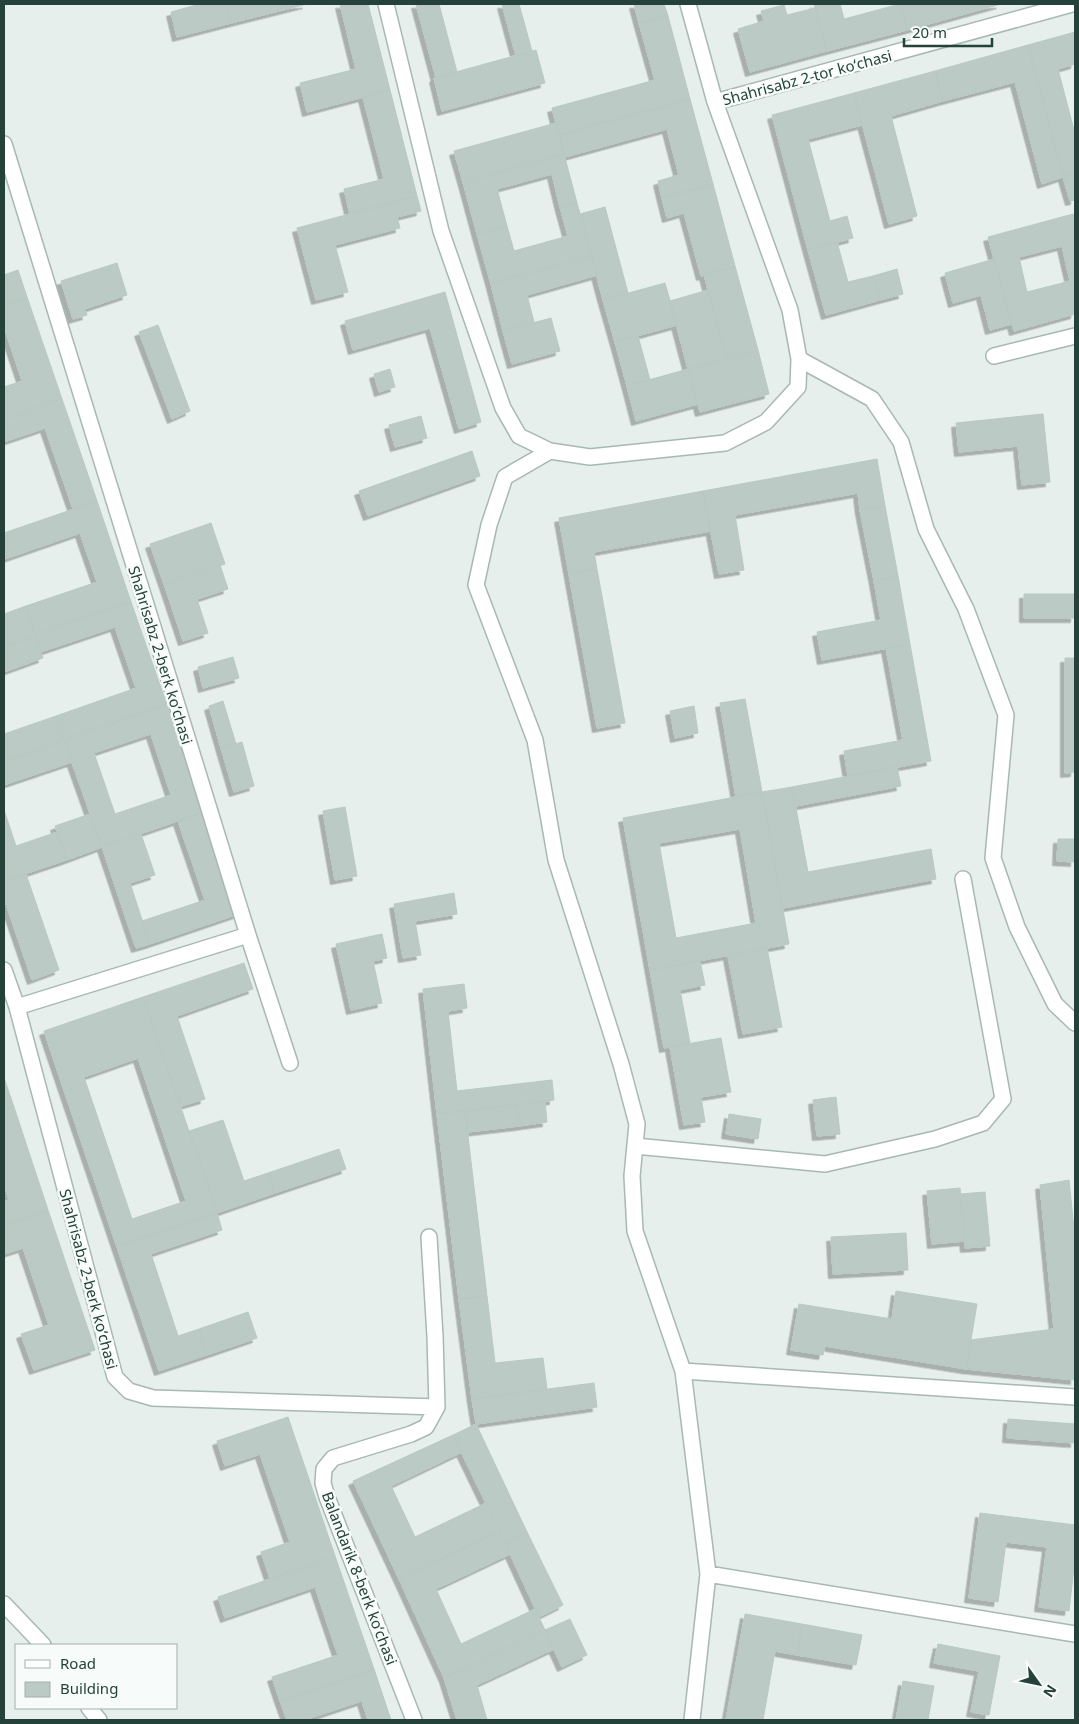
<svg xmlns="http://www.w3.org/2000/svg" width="1079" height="1724" font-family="'Noto Sans',sans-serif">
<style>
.building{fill:#bbcac4;stroke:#b8c9c2;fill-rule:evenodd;filter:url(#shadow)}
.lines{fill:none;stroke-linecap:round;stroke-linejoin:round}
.minor-casing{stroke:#a8b8b2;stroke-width:18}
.minor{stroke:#fff;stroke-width:15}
.labels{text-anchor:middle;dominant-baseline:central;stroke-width:5;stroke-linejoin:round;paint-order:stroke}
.street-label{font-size:15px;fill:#24423a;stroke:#f7fbf9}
</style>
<defs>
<filter id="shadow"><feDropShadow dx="-4.5" dy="4.5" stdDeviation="0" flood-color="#0004"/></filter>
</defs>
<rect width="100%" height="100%" fill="#e6efeb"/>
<path class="building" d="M200,4h26l5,19 -54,14 -6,-25z
M226,4h81l-76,19z
M340,4h28l22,86 -83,22 -7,-29 56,-14z
M416,4h23l18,68 -23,6h2z
M502,4h17l13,47 -16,5z
M634,4h30l4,12 -29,7z
M814,4h26l4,15 56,-15 7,26 -80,21z
M900,4h101l-94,26z
M784,5l3,10 28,-7 12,43 -77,21 -12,-43 26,-8 -3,-10z
M668,16l22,83 -131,36 -7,-27 103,-28 -16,-57z
M1075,32v32l-17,5 17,65v40l-12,3 -35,-132z
M1028,45l35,132 -21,7 -27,-102 -72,19 -8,-30z
M536,50l9,33 -103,28 -8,-33z
M935,71l8,30 -52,15 26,100 -28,8 -35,-131z
M390,90l27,106 -67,18 -6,-25 40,-10 -21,-82z
M854,93l8,32 -54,14 22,82 17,-5 6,22 -45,12 -36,-135z
M690,99l23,85 -51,14 -4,-17 21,-6 -12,-46 -102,28 -6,-22z
M556,123l8,31 -101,28 -9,-31z
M564,154l13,49 -17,4 -8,-33 -55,15 10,37 -30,8 -14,-52z
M1075,174v26l-5,1 -7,-24z
M713,184l22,82 -34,10 -17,-63 -17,5 -5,-20z
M417,196l4,15 -24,6 3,11 -65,17 13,47 -32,8 -19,-72z
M577,203l15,53 -101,28 -14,-50 30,-8 7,25 54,-15 -8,-29z
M605,207l23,86 -25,7 -23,-86z
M1073,214l2,7v93l-61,17 -26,-94zM1062,246l8,35 -43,11 -8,-35z
M837,242l11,40 25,-6 7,24 -54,15 -18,-65z
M592,256l5,19 -70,20 7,27 -31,9 -12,-47z
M994,259l18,65 -22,6 -9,-35 -28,8 -8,-30z
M117,263l10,32 -42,14 2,6 -14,4 -12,-38z
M735,266l23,84 -31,9 -23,-84z
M897,269l6,25 -23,6 -7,-24z
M18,270l9,27 -23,8v-30z
M665,283l12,42 -62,17 -12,-42z
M708,290l19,69 -39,10 -18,-68z
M445,292l36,130 -22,7 -29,-101 -77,22 -8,-29z
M27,297l35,102 -58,20v-32l18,-6 -18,-54v-22z
M551,318l9,33 -48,13 -9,-33z
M158,325l32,86 -18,8 -33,-87z
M638,336l12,44 -23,6 -12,-44z
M758,350l11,44 -69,18 -12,-43z
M390,369l5,18 -16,5 -5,-18z
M688,369l10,35 -62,17 -9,-35z
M62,399l35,102 -24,8 -28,-81 -41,14v-23z
M1043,414l7,68 -28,3 -4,-39 -59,6 -3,-29z
M421,416l6,22 -32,9 -6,-22z
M472,451l8,25 -112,40 -9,-25z
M877,459l8,47 -25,4 -2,-17 -123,22 9,55 -25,4 -16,-83z
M703,491l8,40 -117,21 3,17 -28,5 -10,-56z
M97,501l34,101 -96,33 -9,-29 71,-24 -17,-49 -75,26 -1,-5v-21z
M885,506l13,70 -24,5 -14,-71z
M211,523l14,41 -61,20 -14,-40z
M220,565l8,24 -31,10 11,34 -25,8 -19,-57z
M597,569l28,154 -28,5 -28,-154z
M898,576l12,68 -88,16 -5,-28 64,-12 -7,-39z
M1024,594h51v24h-51z
M131,602l36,103 -103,35 -8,-24 80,-28 -21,-61 -74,25 -6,-17z
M26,606l9,29 -31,11v-32z
M35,635l8,23 -39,14v-26z
M910,644l21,117 -83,15 -4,-25 59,-11 -17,-92z
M233,657l6,21 -36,10 -5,-21z
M1065,658h10v114l-10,1z
M745,699l17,93 -26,5 -16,-94z
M223,701l13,43 -15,4 -12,-42z
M167,705l37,107 -102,35 -38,-107zM151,734l20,61 -56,19 -21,-61z
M694,706l4,27 -23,5 -5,-27z
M56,716l8,24 -60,21v-27z
M64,740l8,22 -68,23v-24z
M242,742l12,44 -20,6 -13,-44z
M897,767l4,19 -105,20 -4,-19z
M792,787l16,85 123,-23 5,30 -153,29 -21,-116z
M762,792l27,152 -139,26 -27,-152zM740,829l16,94 -80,15 -17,-95z
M345,807l12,69 -22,4 -12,-69z
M4,810l12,36 41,-14 10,28 -63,21z
M204,812l34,102 -88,30 -8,-23 63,-21 -27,-79z
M90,814l12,33 -35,13 -12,-34z
M141,834l14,41 -25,8 20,61 -14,4 -34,-101z
M1058,839h17v23l-18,-1z
M26,874l33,96 -27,10 -28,-82v-17z
M454,893l3,21 -42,7 6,34 -18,3 -9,-54z
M382,934l5,24 -14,3 9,42 -31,7 -15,-66z
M767,948l15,79 -39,7 -15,-78z
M700,961l5,24 -25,5 10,53 -26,5 -14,-78z
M244,963l9,26 -76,27 28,83 -24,7 -38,-109z
M464,984l3,24 -19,3 9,80 95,-11 2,20 -117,14 -14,-125z
M143,997l74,216 -100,34 -73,-216zM138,1058l48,143 -54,18 -48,-142z
M721,1038l10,54 -30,5 4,25 -21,3 -14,-78z
M4,1078l10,29 -10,3z
M836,1097l4,37 -23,2 -4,-36z
M545,1101l2,21 -28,4 -2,-21z
M517,1105l2,21 -51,6 -3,-21z
M14,1107l34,103 -44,15v-24l5,-1 -5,-15v-75z
M465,1111l22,185 -28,3 -22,-185z
M729,1114l32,5 -3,20 -32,-5z
M223,1120l21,61 24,-8 7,20 -58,20 -28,-82z
M339,1149l7,20 -71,24 -7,-20z
M1069,1180l6,58v142l-109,-11 5,-29 83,-11 -14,-144z
M960,1188l5,53 -33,3 -5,-53z
M985,1192l5,54 -25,2 -5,-54z
M48,1210l47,140 -61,20 -13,-36 28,-9 -26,-77 -19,6v-29z
M217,1213l5,17 -71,24 27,82 21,-7 8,26 -48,16 -42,-124z
M906,1233l2,37 -75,4 -2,-37z
M896,1291l81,13 -11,65 -141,-23 -2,9 -32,-5 8,-46 93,15z
M487,1296l8,67 48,-5 4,31 -75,10 -13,-100z
M248,1312l9,26 -50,17 -8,-26z
M594,1383l3,24 -121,17 -4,-25z
M288,1417l47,139 -65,23 -9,-27 29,-10 -30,-88 -35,12 -8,-25z
M1008,1419l67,5v19l-68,-5z
M476,1424l51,108 -22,11 -52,-108z
M453,1435l9,17 -71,34 24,51 71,-34 14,28 -101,48 -46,-98z
M980,1513l95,12v34l-6,52 -30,-4 8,-60 -41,-5 -8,60 -29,-4z
M500,1531l10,23 -74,35 25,55 74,-35 10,21 -101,48 -45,-99z
M527,1532l36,73 -24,12 -34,-74z
M335,1556l39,113 -94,32 -8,-24 66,-22 -23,-68 -90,31 -7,-21z
M745,1614l57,10 -5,31 -22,-4 -12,69h-37z
M570,1619l17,36 -25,12 -17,-37z
M802,1624l60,11 -6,30 -59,-10z
M545,1630l9,19 -77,36 10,35h-30l-13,-42z
M938,1644l62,12 -11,59 -18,-3 8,-41 -45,-8z
M374,1669l17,51h-23l-6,-19 -57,19h-18l-7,-19z
M903,1681l31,5 -6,34h-32z"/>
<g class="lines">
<g class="minor-casing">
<path id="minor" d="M386,4l55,227 62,177 16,28 31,15 40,6 135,-14 41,-21 32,-35 1,-28 -9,-49 -75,-208 -27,-98
M715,102l357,-98
M4,144l244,791 -231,72
M994,356l81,-20
M799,359l73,40 29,43 25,87 40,80 40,106 -13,143 24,69 38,77 20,19
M550,451l-45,26 -16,48 -13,60 59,155 21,120 65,204 16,60 -5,52 3,55 48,140
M248,935l42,128
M4,970l13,37 98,370 14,14 24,7 284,9
M635,1146l190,18 110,-25 48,-16 20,-24 -40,-220
M708,1574l367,60
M4,1604l39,41
M89,1708l10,12
M414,1720l-87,-223 -4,-14 1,-14 9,-11 78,-24 15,-7 11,-20 -2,-71 -6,-99
M692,1720l16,-146 -25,-203 392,26"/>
</g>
<use href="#minor" class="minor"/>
</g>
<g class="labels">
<g class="street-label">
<text transform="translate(807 77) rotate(-15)">Shahrisabz 2-tor koʻchasi</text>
<text transform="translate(161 655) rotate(73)">Shahrisabz 2-berk koʻchasi</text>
<text transform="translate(89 1279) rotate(75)">Shahrisabz 2-berk koʻchasi</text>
<text transform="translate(360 1578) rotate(69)">Balandarik 8-berk koʻchasi</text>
</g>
</g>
<rect width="1079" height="1724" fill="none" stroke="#24423a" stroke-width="10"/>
<rect x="15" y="1644" width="162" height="65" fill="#f7fbf9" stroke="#a3b1ad"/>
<rect x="25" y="1660" width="25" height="8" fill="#ffffff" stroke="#a3b1ad"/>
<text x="60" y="1669" font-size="15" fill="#24423a">Road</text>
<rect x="25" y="1682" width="25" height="15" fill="#bbcac4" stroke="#a3b1ad"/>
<text x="60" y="1694" font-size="15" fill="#24423a">Building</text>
<g transform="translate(1039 1684) rotate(123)" stroke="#f7fbf9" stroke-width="4" paint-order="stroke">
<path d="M0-4L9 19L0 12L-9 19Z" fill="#24423a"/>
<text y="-8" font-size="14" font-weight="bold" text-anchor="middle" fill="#24423a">N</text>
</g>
<path d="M904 38v8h88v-8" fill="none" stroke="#24423a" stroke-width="2.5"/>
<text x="912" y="38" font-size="15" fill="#24423a" stroke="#f7fbf9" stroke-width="4" paint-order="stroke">20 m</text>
</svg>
